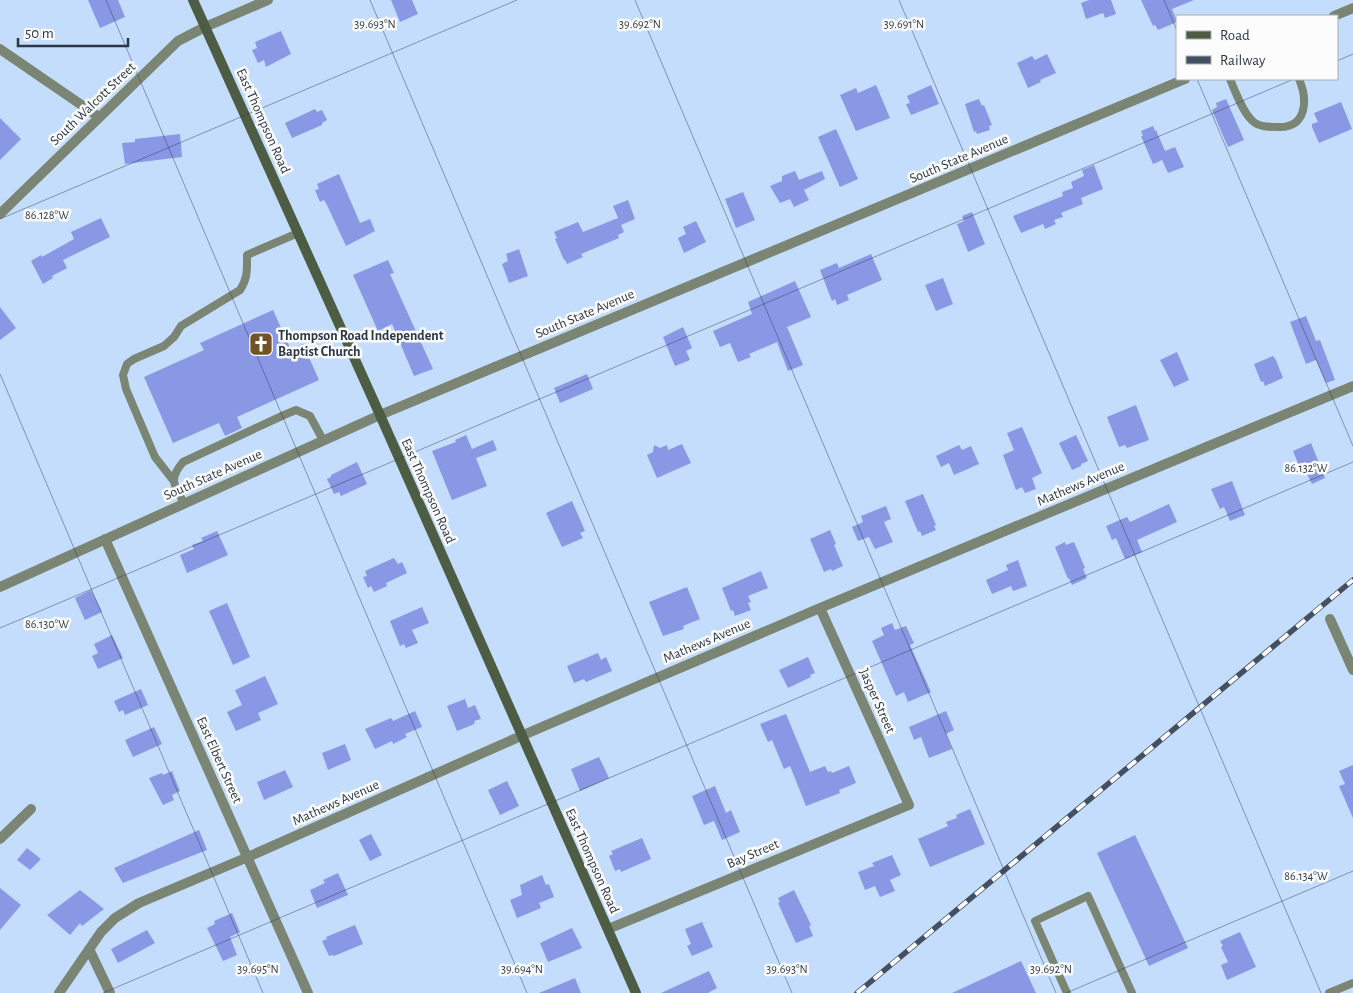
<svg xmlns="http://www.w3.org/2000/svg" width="1353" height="993" font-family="'Alegreya Sans',sans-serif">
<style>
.building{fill:#8998e5}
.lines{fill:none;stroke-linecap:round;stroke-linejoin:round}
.lane{stroke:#7a8574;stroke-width:8}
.street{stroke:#7a8574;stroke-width:10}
.secondary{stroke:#4d5d44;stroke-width:10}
.rail-casing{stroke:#435062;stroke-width:5.5}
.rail{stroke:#fcfcfc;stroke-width:4;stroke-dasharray:11;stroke-linecap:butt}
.ticks{fill:none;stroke:#2b3746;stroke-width:1;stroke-opacity:0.45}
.labels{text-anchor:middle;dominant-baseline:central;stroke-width:5;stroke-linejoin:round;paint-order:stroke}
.street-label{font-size:14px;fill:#2b3746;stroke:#fcfcfc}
.poi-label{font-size:14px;font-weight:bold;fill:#2b3746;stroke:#fcfcfc;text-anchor:start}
.ticks-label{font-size:12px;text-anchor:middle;fill:#2b3746;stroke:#fcfcfc;stroke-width:5;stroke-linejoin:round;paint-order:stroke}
</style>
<rect width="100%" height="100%" fill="#c5ddfc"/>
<path class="building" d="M88,0h30l7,17 -25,11z
M391,0h21l6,14 -18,8z
M1089,0h22l5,14 -11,4 -2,-5 -17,6 -5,-16z
M1141,0h53l-22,9 5,13 -19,8 -3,-5 -2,1z
M281,31l10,23 -25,13 -2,-7 -6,3 -6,-13 5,-2 -2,-6z
M1047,54l9,19 -16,7 1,2 -13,6 -11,-25 15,-7 3,4z
M876,85l14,33 -34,13 -16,-36 16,-7 2,5z
M931,85l8,19 -28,11 -5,-11 4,-1 -3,-7z
M979,99l3,7 2,-1 8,20 -3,1 1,4 -13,4 -1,-3 -2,1 -9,-28z
M1226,99l18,41 -16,7 -16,-37 5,-3 -1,-4z
M1341,102l11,27 -33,14 -7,-16v-3l6,-2 -4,-9z
M315,109l2,3 5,-2 5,10 -5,3v2l-30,13 -7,-15z
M0,118l21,21 -21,21z
M1153,126l2,5 1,-1 9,21 10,-4 9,20 -16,6 -6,-13 -9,4 -12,-28h2l-2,-5z
M836,129l22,50 -18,8 -22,-50z
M180,134l2,23 -57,7 -3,-21 13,-1v-3z
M1094,165l9,24 -22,9 2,6 -22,9 2,4 -9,3 2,4 -11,5 -2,-5 -22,9 -8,-17 50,-20 -1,-4 11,-4 -2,-6 13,-6 -2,-6z
M795,171l4,9 23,-9 3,8 -21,11 5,10 -15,7 -4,-8 -10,4 -10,-17 12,-5v-5z
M339,174l21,49 10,-4 5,12 -29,15 -19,-41 -3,-5 -4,2 -5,-12 4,-1 -2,-5z
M743,192l12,28 -19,8 -11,-29z
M628,200l7,19 -14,6 -8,-19z
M972,212l13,32 -17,8 -11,-28 7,-3 -2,-5z
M101,218l9,19 -47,23 4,8 -15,8 1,2 -10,6 -12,-23 10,-6 1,2 32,-18 -3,-7z
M618,218l6,14 -6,3 1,3 -38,16 2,3 -16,7 -2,-4h-1l-9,-21 2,-1 -3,-6 24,-10 5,10z
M696,221l10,21 -22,11 -6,-15 8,-4 -3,-7z
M519,249l9,27 -19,7 -7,-19 6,-3 -2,-7z
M871,254l11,26 -35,15 2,5 -12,5 -2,-6 -3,2 -12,-31 17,-7 2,5z
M388,260l6,13 -4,1 43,95 -19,7 -22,-52 -14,7 -25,-56z
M943,278l10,26 -17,7 -11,-26z
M795,281l16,36 -24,10 16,38 -15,6 -11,-29 -28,12 2,3 -13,5 -8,-19 -10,4 -7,-16 39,-17 -4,-12z
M0,307l16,21 -16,12z
M273,310l18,40 12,-6 16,36 -82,37 5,11 -17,8 -6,-13 -46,20 -29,-66 60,-27 -4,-7z
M1306,316l10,25 4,-1 15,40 -9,3 -10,-23 -10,4 -16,-42z
M683,327l9,21 -6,3 4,9 -15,6 -12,-29z
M1177,352l12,28 -15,7 -14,-27z
M1273,356l3,4 7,18 -18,8 -2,-5 -2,1 -7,-18z
M587,374l6,15 -33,14 -6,-15z
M1136,405l13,35 -22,8 -2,-3 -6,2 -12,-30z
M1022,427l20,46 -10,5 4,11 -11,4 -3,-6 -6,3 -13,-35 11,-5 -7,-17z
M466,435l6,14 21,-9 4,10 -21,8 11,28 -35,14 -20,-49 24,-9 -1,-2z
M1076,435l12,26 -7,3v2l-9,4 -13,-27z
M1311,443l14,35 -13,6 -7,-14 -4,1 -8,-20z
M682,444l9,19 -34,15 -10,-23 6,-3 1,-7 6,3 7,-3 1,5z
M959,445l3,5 9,-4 8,18 -25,11 -5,-12 -8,4 -5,-11z
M357,462l10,22 -26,12 -2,-4 -5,2 -7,-15 4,-2v-2z
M1232,481l13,34 -15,6 -6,-14 -4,2 -9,-20z
M923,494l13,31 -2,1 2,4 -14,6 -2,-5 -2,1 -13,-31z
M572,501l13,30 -5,2 3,5 -21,9 -16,-34z
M1169,504l8,18 -40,18 5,12 -17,7 -9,-21 -4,2 -6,-14 21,-9 3,5z
M886,506l5,13 -7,3 9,20 -18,7 -6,-12 -11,4 -6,-14 11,-5 -2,-6z
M830,530l6,14 -2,1 9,21 -11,5 -1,-2 -7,3 -14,-33z
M217,531l11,24 -41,18 -7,-18 14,-6 -2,-4 11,-4 -2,-3z
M1065,542l1,3 8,-3 11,26 -2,1 4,9 -15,7 -3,-7 -1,1 -13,-32z
M394,558l4,6 4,-2 5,11 -21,10 1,3 -13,6 -3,-6 -3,2 -5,-11 4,-1 -2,-5z
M1018,560l9,26 -14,5 -2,-5 -19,8 -6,-14 22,-10 -2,-5z
M761,571l7,17 -20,8 3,6 -3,1 3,7 -16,6 -2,-6 -2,1 -9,-23z
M687,587l13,32 -17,7 1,3 -21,7 -14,-34z
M91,590l11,22 -17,8 -10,-22z
M227,603l23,54 -17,8 -24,-54z
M422,607l7,16 -17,7 6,13 -12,5 -2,-4 -4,2 -10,-25z
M892,623l3,7 11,-4 8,17 -4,2 21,47 -23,10 -4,-10 -8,4 -24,-55 12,-6 -3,-7z
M112,635l11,23 -25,11 -6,-13 6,-3 -4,-9z
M598,653l3,7 5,-3 6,14 -26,11 -2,-3 -10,4 -7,-17z
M808,657l7,16 -5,2 1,2 -23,11 -9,-18z
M265,676l13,28 -20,9 3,7 -25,11 -9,-19 15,-7 -7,-15z
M141,689l7,16 -23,10 -2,-5 -4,2 -5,-11z
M465,699l3,9 7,-3 6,14 -7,2 1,2 -3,2 -15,6 -10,-25z
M415,711l7,16 -17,7 2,3 -14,7 -1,-3 -17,8 -10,-20 26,-11 2,3z
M946,711l8,19 -8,4 6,15 -23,9 -8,-21 -7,3 -5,-13z
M786,714l24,58 15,-6 3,6 3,-1 1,2 17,-7 7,17 -17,7 1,3 -34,13 -16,-40 -6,3 -12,-29 -4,2 -8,-18z
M154,727l8,17 -29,13 -8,-17z
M345,744l6,16 -23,10 -6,-17z
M599,757l10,21 -29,13 -9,-22z
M1353,765v53l-14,-32 6,-2 -6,-13z
M285,770l8,17 -29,13 -7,-18z
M172,771l8,20 -8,4 2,5 -11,5 -14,-27 13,-5 1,2z
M507,781l12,25 -19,9 -12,-25z
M715,786l11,27 5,-3 9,22 -18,8 -8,-19 -10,4 -12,-29z
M970,809l15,35 -55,23 -12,-28 30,-13 -2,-4 11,-4 -1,-3z
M199,830l8,20 -84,33 -9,-15z
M371,834l11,21 -12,6 -11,-21z
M1135,835l53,113 -39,18 -52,-113z
M642,838l9,21 -30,13 -1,-3 -5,2 -6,-15 4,-2 -2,-3z
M27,848l14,11 -11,11 -13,-10z
M892,855l9,20 -11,5 5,11 -15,6 -5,-11 -10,4 -7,-18 16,-6 -2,-3z
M338,873l10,22 -31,13 -7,-18 15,-7 -2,-3z
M542,875l4,10 3,-1 5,13 -15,6 2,5 -24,10 -7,-18 12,-5 -2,-10z
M0,888l21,17 -21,25z
M80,890l24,19 -22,17 -2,-3 -10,12 -23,-20z
M794,890l17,35 -2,1 4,10 -17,7 -18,-40 2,-1 -2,-4z
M232,913l8,19 -10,5 7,18 -14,6 -16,-33 8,-4 -1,-3z
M702,922l11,25 -21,9 -5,-10 4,-2 -6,-15z
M355,925l8,19 -29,12 -1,-1 -4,1 -7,-15 5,-2 -1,-2z
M572,928l10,20 -34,14 -8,-19z
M147,930l8,13 -37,20 -7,-14z
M1240,932l16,35 -29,13 -6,-15 7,-3 -7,-15 2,-1 -3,-5z
M1021,961l15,32h-84z
M709,971l8,17 -9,5h-47z
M575,978l6,15h-42z"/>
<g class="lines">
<path class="lane" d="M1230,79c5,12 14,37 25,44 6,4 15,4 23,4 29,1 30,-27 21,-48
M173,480l-18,-23 -29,-68 -3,-14 4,-11 7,-5 30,-13 10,-9 7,-11 59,-36c8,-12 7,-21 7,-35l51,-22
M184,503c-10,-18 -16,-23 -1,-41l101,-47 12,-5 14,6 13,24
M1067,993l-32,-72 53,-25 44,97
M1329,993l24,-10"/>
<path class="street" d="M1334,16l19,-8
M0,49l99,68
M0,214l178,-173 27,-14 63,-27
M105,539l203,454
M0,587l380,-172 805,-336
M1330,619l23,51
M0,839l31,-30
M608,929l301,-124 -89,-197
M89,949l21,44
M59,993l42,-61 14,-14 24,-15 109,-46 273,-121 299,-128 533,-222"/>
<path class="secondary" d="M193,0l187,415 256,578"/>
<g class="rail-casing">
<path id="rail" d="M857,993l496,-413"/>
</g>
<use href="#rail" class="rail"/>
</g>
<path class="ticks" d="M106,0l421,993M370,0l422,993M635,0l421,993M899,0l422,993M1164,0l13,31M1337,61l16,-7M1197,79l156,367M0,219l517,-219M0,374l263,619M0,628l1294,-549M103,993l1250,-531M1066,993l287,-122"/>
<defs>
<g id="church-square" transform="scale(1.25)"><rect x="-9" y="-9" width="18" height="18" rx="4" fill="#715327" stroke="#fcfcfc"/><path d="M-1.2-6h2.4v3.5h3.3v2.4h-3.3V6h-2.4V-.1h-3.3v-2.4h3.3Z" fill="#fff"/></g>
</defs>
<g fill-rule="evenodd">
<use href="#church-square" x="261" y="344"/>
</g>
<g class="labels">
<g class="street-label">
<text transform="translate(93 104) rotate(-44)">South Walcott Street</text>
<text transform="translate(263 121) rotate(66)">East Thompson Road</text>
<text transform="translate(959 159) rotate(-23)">South State Avenue</text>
<text transform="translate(585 314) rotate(-23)">South State Avenue</text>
<text transform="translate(213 475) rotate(-24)">South State Avenue</text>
<text transform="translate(1081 484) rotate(-23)">Mathews Avenue</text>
<text transform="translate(428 491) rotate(66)">East Thompson Road</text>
<text transform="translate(707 641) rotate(-23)">Mathews Avenue</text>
<text transform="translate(877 701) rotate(66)">Jasper Street</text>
<text transform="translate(219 760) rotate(66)">East Elbert Street</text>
<text transform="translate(336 803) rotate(-24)">Mathews Avenue</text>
<text transform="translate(753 854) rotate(-23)">Bay Street</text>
<text transform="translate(592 861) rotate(66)">East Thompson Road</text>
</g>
<g class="poi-label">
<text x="278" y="336">Thompson Road Independent<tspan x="278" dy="16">Baptist Church</tspan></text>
</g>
</g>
<g class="ticks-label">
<text x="375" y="28">39.693°N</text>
<text x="640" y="28">39.692°N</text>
<text x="904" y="28">39.691°N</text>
<text x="47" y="219">86.128°W</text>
<text x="1306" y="472">86.132°W</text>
<text x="47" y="628">86.130°W</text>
<text x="1306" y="880">86.134°W</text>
<text x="258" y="973">39.695°N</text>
<text x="522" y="973">39.694°N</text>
<text x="787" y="973">39.693°N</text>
<text x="1051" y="973">39.692°N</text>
</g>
<rect x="1176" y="15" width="162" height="65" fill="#fcfcfc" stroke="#a8adb3"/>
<rect x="1186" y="31" width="25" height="8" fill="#4d5d44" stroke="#a8adb3"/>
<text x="1220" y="40" font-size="15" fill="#2b3746">Road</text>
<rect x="1186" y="56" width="25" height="8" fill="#435062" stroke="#a8adb3"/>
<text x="1220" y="65" font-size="15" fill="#2b3746">Railway</text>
<path d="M18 38v8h110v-8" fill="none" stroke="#2b3746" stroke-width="2.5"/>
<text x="25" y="38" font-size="15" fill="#2b3746" stroke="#fcfcfc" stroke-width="4" paint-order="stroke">50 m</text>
</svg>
